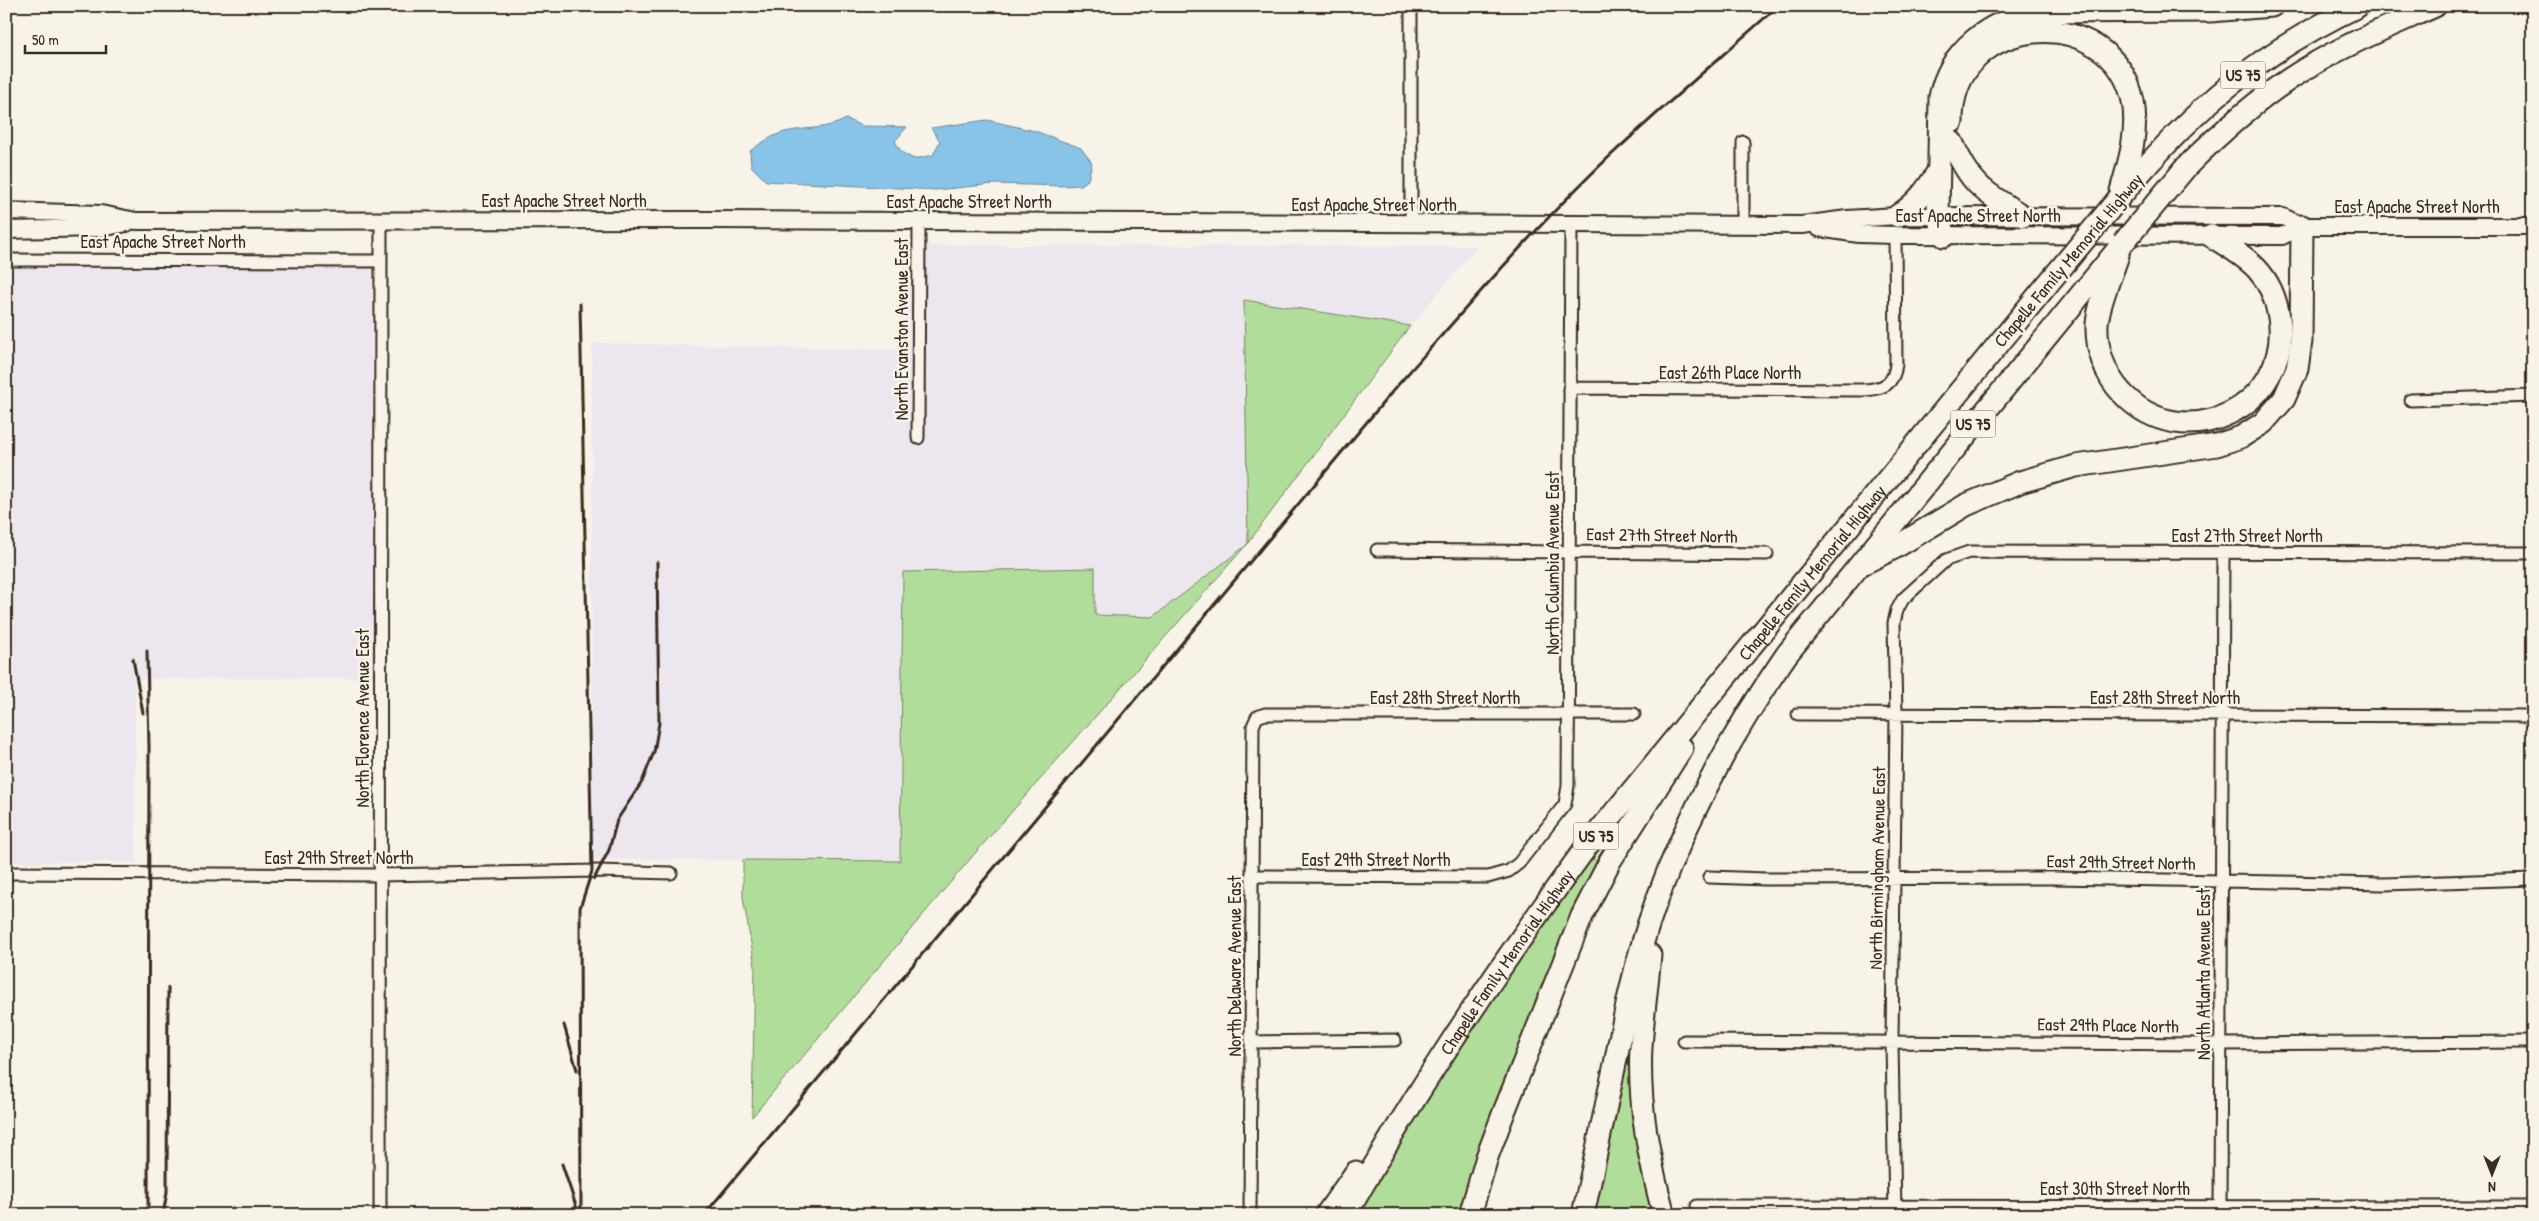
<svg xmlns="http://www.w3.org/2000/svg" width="2539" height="1221" font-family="'Patrick Hand',sans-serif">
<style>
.built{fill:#ece7ef}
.green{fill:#b1dd9b;stroke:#76845c}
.water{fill:#88c4e7;stroke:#698697}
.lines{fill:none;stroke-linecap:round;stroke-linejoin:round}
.minor-casing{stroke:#3b2a1e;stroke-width:15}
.secondary-casing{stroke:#3b2a1e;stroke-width:20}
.motorway-casing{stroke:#3b2a1e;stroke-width:25}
.minor{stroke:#f7f3e8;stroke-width:11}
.secondary{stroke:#f7f3e8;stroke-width:16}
.motorway{stroke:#f7f3e8;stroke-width:21}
.rail{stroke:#3b2a1e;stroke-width:3}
.motorway-bridge-casing{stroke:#3b2a1e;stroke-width:25;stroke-linecap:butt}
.motorway-bridge{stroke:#f7f3e8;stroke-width:21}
.labels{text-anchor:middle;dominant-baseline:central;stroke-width:5;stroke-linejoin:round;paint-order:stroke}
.shield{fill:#f7f3e8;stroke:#73665b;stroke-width:1}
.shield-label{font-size:16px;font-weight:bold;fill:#3b2a1e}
.street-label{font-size:18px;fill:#3b2a1e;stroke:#f7f3e8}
</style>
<rect width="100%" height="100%" fill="#f7f3e8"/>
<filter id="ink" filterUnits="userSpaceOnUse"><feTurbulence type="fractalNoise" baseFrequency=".02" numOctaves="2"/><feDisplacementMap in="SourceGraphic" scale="10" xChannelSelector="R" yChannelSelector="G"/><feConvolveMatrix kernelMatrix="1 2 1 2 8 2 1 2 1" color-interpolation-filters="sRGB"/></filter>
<g filter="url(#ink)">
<path class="built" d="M903,245l575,1 -68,80 -166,-25 4,242 -95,74 -58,-2v-47l-192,4 -3,290 -308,-3v-516l312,7z
M372,265l2,413 -239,1 1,183h-130v-595z"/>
<path class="green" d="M1244,300l166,26 -162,217 -277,315 -219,259 3,-151 -12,-68v-38l157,1 3,-289 192,-4v47l58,2 95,-73z
M1592,856l8,9 -114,269 -25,70 -2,11h-103l90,-153z
M1631,1045l27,170h-63z"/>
<path class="water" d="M846,119l16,7 45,1 -12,14 6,11 13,7 19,-4 7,-14 -9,-13 56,-8 48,11 46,17 11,15 -4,17 -7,5 -17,1 -70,-2 -58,6 -170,-9 -15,-15 -1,-15c10,-7 22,-16 35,-19 20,-5 42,-2 61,-13z"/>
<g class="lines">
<g class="minor-casing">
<path id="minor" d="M1411,6v218
M1743,225v-83
M6,260l375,1
M1569,388l294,2c20,-1 31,-5 33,-26l-1,-129
M2411,400l122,-4
M918,438l1,-217
M1377,550l390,4
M1798,714l735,2
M6,873l373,2 219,-4 73,2
M1251,876l237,1 21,-6 10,-8 46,-59 3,-18 3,-561
M1709,877l57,2 288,-1 331,6 148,-5
M1684,1041l537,3 312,-2
M1251,1042l144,-2
M1697,1206l836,1
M380,1215l1,-994
M1250,1215l3,-489 4,-9 8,-3h369
M1895,1215l-3,-174 4,-326 -2,-92 3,-13 6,-11 43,-39 23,-8 564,1
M2220,1215l3,-662"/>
</g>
<g class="secondary-casing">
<path id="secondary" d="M6,211l95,3 35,7 573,-1 1093,5 45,-6 50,-3 386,1 19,9h231
M1819,228l40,6 36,1 387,1 20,-10
M6,230l95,-2 26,-5"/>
</g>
<g class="motorway-casing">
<g id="motorway">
<path d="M1952,122c-1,-111 160,-122 181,-21 6,33 -5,65 -14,97"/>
<path d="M1952,142c19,44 32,50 71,74"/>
<path d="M2187,166c32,-32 66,-63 104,-88 45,-30 95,-50 144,-72"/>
<path d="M2124,192c71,-85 134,-138 234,-186"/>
<path d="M1897,216c19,-12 30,-26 41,-45"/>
<path d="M1944,236l-6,-20 2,-119c10,-48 49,-75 94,-85l176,-1 62,-5"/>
<path d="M2118,255c-7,22 -19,46 -21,69 -1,25 8,51 25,69 62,67 171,13 157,-76 -3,-18 -10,-35 -22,-48 -13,-14 -30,-23 -46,-33"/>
<path d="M1864,563l32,-16 70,-42 54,-23 56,-16 141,-21 24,-8 22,-14 21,-24 13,-30 4,-28 1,-115"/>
<path d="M1650,955c-3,31 -7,62 -9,92 -3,57 8,113 23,168"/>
<path d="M1326,1215l30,-43"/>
<path id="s1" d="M1346,1215c72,-129 154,-250 241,-369l459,-560"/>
<path d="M1470,1215l17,-58 17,-45 78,-196 28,-55 72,-113"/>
<path d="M1583,1215c11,-52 22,-104 33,-156 10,-52 21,-104 39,-154 33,-91 77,-172 132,-251l336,-411"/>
</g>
</g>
<use href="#minor" class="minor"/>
<use href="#secondary" class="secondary"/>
<use href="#motorway" class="motorway"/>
<path class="rail" d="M580,304l12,567 -12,37 1,307
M147,651l2,97 -1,467
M133,659l10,54
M594,879l15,-29 8,-30 25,-38 12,-30 5,-29 -2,-161
M564,1025l13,45
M562,1164l15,45
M163,1215l4,-23 1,-204
M704,1215l693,-829c70,-79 138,-159 214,-231 55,-51 111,-99 167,-149"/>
<g class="motorway-bridge-casing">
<path id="motorway-bridge" d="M2123,243l64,-77
M2046,286l73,-88"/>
</g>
<use href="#motorway-bridge" class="motorway-bridge"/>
</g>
</g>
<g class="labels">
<g class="shield">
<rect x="2220.5" y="61.5" width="45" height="27" rx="4"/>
<rect x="1950.5" y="410.5" width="45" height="27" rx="4"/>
<rect x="1573.5" y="822.5" width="45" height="27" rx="4"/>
</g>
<g class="shield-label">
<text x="2243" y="75">US 75</text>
<text x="1973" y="424">US 75</text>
<text x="1596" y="836">US 75</text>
</g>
<g class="street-label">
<text x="564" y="200">East Apache Street North</text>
<text x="969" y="201">East Apache Street North</text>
<text x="1374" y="204">East Apache Street North</text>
<text x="2417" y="206">East Apache Street North</text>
<text x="1978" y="215">East Apache Street North</text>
<text x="163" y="241">East Apache Street North</text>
<text transform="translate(2068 260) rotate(-50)">Chapelle Family Memorial Highway</text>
<text transform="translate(901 329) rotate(-90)">North Evanston Avenue East</text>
<text x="1730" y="372">East 26th Place North</text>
<text transform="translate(1662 535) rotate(1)">East 27th Street North</text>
<text x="2247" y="535">East 27th Street North</text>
<text transform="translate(1552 563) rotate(-90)">North Columbia Avenue East</text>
<text stroke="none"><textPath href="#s1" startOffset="795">Chapelle Family Memorial Highway</textPath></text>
<text x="1445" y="697">East 28th Street North</text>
<text x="2165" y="697">East 28th Street North</text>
<text transform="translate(362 718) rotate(-90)">North Florence Avenue East</text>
<text x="339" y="857">East 29th Street North</text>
<text x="1376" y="859">East 29th Street North</text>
<text transform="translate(2121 862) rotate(1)">East 29th Street North</text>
<text transform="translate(1877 868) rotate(-89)">North Birmingham Avenue East</text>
<text stroke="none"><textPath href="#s1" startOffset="300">Chapelle Family Memorial Highway</textPath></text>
<text transform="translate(1234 966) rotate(-90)">North Delaware Avenue East</text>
<text transform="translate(2203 974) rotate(-90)">North Atlanta Avenue East</text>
<text transform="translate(2108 1025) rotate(1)">East 29th Place North</text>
<text x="2115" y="1188">East 30th Street North</text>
</g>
</g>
<rect width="2539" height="1221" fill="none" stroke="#f7f3e8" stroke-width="25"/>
<rect x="12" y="12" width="2514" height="1196" fill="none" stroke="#3b2a1e" stroke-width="2" filter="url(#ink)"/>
<g transform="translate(2492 1174) rotate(180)" stroke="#f7f3e8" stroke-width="4" paint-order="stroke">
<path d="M0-4L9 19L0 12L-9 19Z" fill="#3b2a1e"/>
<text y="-8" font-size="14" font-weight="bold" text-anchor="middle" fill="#3b2a1e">N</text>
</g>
<path d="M25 45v8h81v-8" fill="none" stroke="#3b2a1e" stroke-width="2.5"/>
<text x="32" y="45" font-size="15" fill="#3b2a1e" stroke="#f7f3e8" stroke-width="4" paint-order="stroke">50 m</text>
</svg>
